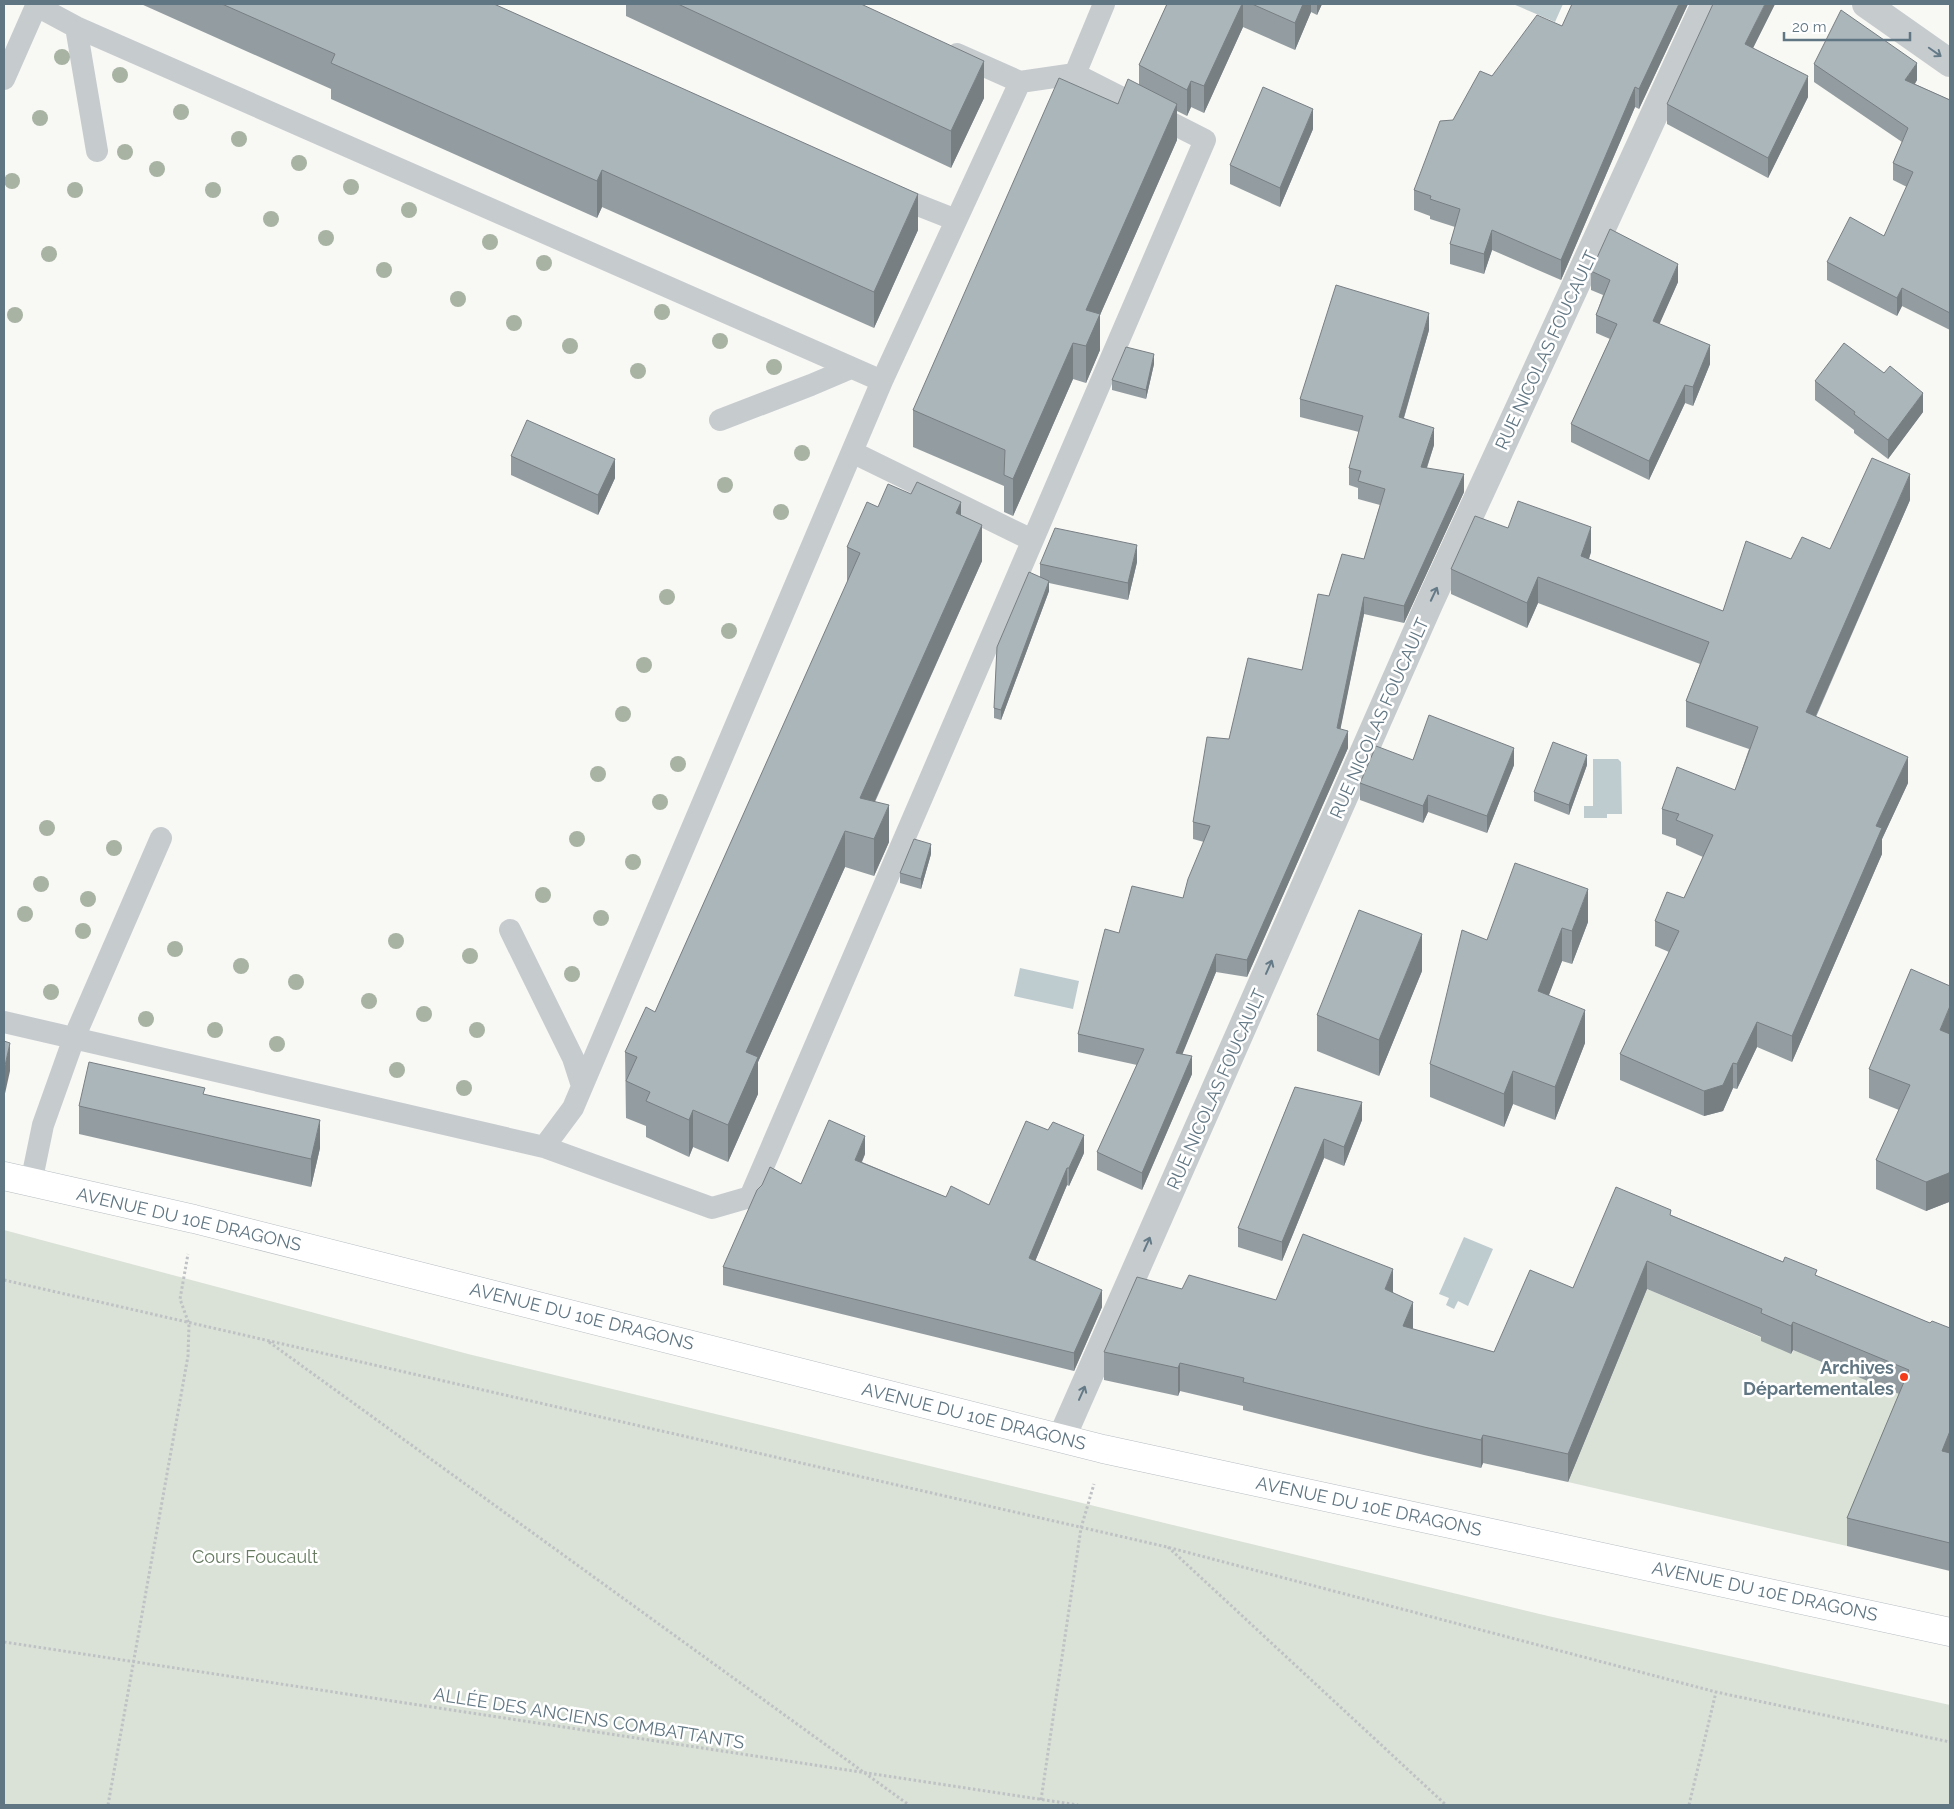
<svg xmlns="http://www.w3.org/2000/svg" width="1954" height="1809" font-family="Raleway,sans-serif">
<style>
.green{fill:#dae1d6}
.water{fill:#becbcf}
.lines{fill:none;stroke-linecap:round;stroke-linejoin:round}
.primary-casing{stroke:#b8bec1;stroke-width:29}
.path{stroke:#bfc2c4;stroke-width:3;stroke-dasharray:2.5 2.5;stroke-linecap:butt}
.lane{stroke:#c6cbce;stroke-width:22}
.street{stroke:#c6cbce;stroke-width:28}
.primary{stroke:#fff;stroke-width:28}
.tree{fill:#a8b3a3}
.wall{fill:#939da1}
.shaded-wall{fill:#787f83}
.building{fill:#abb6bb;stroke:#787f83}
.oneway{stroke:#657a87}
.poi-dot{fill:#f33d1a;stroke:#fff;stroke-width:2}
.labels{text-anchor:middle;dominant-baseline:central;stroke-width:5;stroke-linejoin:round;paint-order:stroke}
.street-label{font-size:18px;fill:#607683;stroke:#fff}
.poi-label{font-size:18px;font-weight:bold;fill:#607683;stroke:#fff;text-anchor:end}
.park-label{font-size:18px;fill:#667a60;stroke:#fff}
</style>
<rect width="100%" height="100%" fill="#f8f8f5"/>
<path class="green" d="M4,1230l464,124 1080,262 402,89v100h-1946z
M1647,1289l115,49 30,16 1,-4 116,48 -62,148 -279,-64z"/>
<path class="water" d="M1513,4h50l-8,18z
M1593,759h25l3,3 1,52h-15v4h-23v-12h9z
M1020,968l59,13 -6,28 -59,-13z
M1464,1237l29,12 -25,57 -10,-5 -4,8 -8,-4 3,-7 -10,-4z"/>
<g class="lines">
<g class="primary-casing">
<path id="primary" d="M4,1176l190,43 909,230 847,183"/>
</g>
<path class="path" d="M4,1280l1163,267 549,145 234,50
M269,1342l640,463
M1168,1547l278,258
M4,1642l1074,163
M1041,1800l40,-272 13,-44
M108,1805l80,-449 1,-32 -9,-25 8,-45
M1689,1805l27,-113"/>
<path class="lane" d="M76,27l21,124
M957,54l63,28
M1075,74l29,-70
M4,79l33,-75
M890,194l66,26
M720,420l91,-35 40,-17
M852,452l180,88
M510,930l63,128 9,28
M4,1022l540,125 29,-39 309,-727 -806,-354 -39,-21
M544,1147l168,61 38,-11 455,-1057 -130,-66 -55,8 -138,299
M31,1183l12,-58 31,-87 87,-200"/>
<path class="street" d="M1866,4l84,59
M1062,1437l367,-833 276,-600"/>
<use href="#primary" class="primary"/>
</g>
<g class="tree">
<circle cx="62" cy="57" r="8"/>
<circle cx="120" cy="75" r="8"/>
<circle cx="181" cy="112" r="8"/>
<circle cx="40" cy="118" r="8"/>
<circle cx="239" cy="139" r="8"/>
<circle cx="125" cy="152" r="8"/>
<circle cx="299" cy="163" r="8"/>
<circle cx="157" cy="169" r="8"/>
<circle cx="12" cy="181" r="8"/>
<circle cx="351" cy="187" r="8"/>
<circle cx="75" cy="190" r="8"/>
<circle cx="213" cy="190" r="8"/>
<circle cx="409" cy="210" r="8"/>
<circle cx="271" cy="219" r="8"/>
<circle cx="326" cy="238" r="8"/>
<circle cx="490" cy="242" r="8"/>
<circle cx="49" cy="254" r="8"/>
<circle cx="544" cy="263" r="8"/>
<circle cx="384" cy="270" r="8"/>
<circle cx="458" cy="299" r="8"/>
<circle cx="662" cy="312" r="8"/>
<circle cx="15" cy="315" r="8"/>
<circle cx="514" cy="323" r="8"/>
<circle cx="720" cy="341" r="8"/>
<circle cx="570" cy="346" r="8"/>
<circle cx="774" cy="367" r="8"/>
<circle cx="638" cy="371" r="8"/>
<circle cx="802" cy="453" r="8"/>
<circle cx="725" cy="485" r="8"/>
<circle cx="781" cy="512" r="8"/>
<circle cx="667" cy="597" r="8"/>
<circle cx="729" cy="631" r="8"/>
<circle cx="644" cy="665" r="8"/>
<circle cx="623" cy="714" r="8"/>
<circle cx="678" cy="764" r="8"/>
<circle cx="598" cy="774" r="8"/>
<circle cx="660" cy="802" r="8"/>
<circle cx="47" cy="828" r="8"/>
<circle cx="577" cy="839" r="8"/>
<circle cx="114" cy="848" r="8"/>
<circle cx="633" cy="862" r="8"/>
<circle cx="41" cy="884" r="8"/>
<circle cx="543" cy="895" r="8"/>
<circle cx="88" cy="899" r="8"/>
<circle cx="25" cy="914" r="8"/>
<circle cx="601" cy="918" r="8"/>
<circle cx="83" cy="931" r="8"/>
<circle cx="396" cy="941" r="8"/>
<circle cx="175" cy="949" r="8"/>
<circle cx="470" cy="956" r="8"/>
<circle cx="241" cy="966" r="8"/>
<circle cx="572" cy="974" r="8"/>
<circle cx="296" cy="982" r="8"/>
<circle cx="51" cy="992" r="8"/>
<circle cx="369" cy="1001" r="8"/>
<circle cx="424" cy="1014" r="8"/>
<circle cx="146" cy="1019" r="8"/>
<circle cx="215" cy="1030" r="8"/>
<circle cx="477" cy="1030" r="8"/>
<circle cx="277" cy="1044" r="8"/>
<circle cx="397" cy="1070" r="8"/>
<circle cx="464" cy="1088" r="8"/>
</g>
<path class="wall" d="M141,4h353l424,226 -44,98 -272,-121 -5,11 -266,-119v-10z
M626,4h235l123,94 -33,70 -325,-152z
M1167,4h155l-5,11 -6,-3 -16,38 -52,-23 -39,86 -13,-6 -4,9 -10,-5v29l-77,175v35l-14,33 -13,-4 -60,137 -9,-4v-26l-91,-39v-37l205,-306 21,-19v-20z
M1688,4l-49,105 -4,-2 -74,173 -69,-30 -8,24 -34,-10v-20l5,-17 -25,-8v-3l-16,-6v-20l39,-70 39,-44 70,-50z
M1775,4l-22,44 55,49 -40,81 -101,-54v-20z
M1814,64l103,16 -2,4 35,16v230l-48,-24 -5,10 -70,-36v-18l57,-26 23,-49 -14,-7v-17l9,-21 -88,-60z
M1313,129l-33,78 -50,-23v-19z
M1591,271l87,11 -19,42 51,40 -17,42 -8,-3 -36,77 -78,-38v-18l39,-85 -14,-6v-18l7,-20 -12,-5z
M1429,330l-25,88 30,27 -7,23 37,24 -60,131 -40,-9 -24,115 8,19 -101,229 -31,-5 -34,82 10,20 -50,116 -45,-20v-18l40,-87 -59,-13v-18l41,-101 64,-35 21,-56 -11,-3v-17l36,-83 73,-69 27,-74 35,-37 16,-54 -22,-6v-11l-9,-3v-17l10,-36 -59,-15v-18z
M1154,364l-8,35 -34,-9v-10z
M1815,381l108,31 -35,47 -34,-26v-3l-39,-30z
M511,456l104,22 -17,37 -87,-40z
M1910,500l-94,217 92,66 -26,56v15l-90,208 -35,-15 -20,42 -4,-1 -10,23 -19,5 -84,-36v-26l49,-102 -14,-6v-25l29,-23 19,-41 -27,-12v-6l-14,-5v-25l73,-19 14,-41 -63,-22v-26l14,-37 -162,-61 -11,25 -76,-34v-25l57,-41 83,24 -2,7 134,52 68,-52 39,-10z
M878,507l83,8 21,46 -107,241 14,40 -15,34 -29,-9 -87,195v32l-30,68 -35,-15 -4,10 -43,-20v-11l-20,-8 -1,-66 30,-40 192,-428v-37z
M1137,562l-9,38 -79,-17v8l-48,129 -7,-2v-10l46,-131v-13z
M1413,760l101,5 -27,68 -59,-21 -5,11 -63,-23v-17z
M1587,765l-18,50 -35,-14v-9z
M931,854l-10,35 -21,-6v-10z
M1588,922l-16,42 -10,-3 -14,35 37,47 -30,77 -42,-16 -9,23 -74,-30v-33l57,-124z
M1911,969l38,233 -23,9 -50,-22v-29l23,-50 -30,-12v-29z
M1422,971l-43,105 -62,-25v-36z
M1295,1087l67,33 -18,46 -20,-8 -42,103 -44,-14v-19z
M205,1095l115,53 -9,39 -232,-53v-28z
M1084,1153l-15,33 -2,-1 -32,76 67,46 -28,64 -351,-86v-18l78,-83 64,-30 -3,8 84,35 43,8z
M1671,1215l259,108 20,5v248v-5l-103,-25v-28l52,-124 -106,-44 -2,4 -30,-13v-4l-114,-48 -79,193 -85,-19 -2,5 -57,-13 -181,-45v-4l-63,-15 -2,5 -74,-16v-28l78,-63 94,11 117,-8 20,37 81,23 79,-64z"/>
<path class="shaded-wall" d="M1242,4h1v23l-39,86v-27z
M1303,4h8v8l-16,38v-27z
M1317,4h5l-5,11z
M1679,4h9l-49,105v-20z
M1765,4h10l-30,60v-20z
M984,61v37l-33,70v-37z
M1917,63v17l-12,18v-18z
M1808,76v21l-40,81v-20z
M1191,81v26l-4,9v-26z
M1635,87v20l-74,173v-20z
M1177,104v36l-77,175v35l-14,33v-73z
M1313,109v20l-33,78v-19z
M602,170v37l-5,11v-37z
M918,194v36l-44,98v-36z
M1492,230v20l-8,24v-20z
M1678,264v18l-25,57v-18z
M1902,288v18l-5,10v-18z
M1429,313v17l-30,104v-17z
M1073,343v36l-60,137v-37z
M1710,345v19l-17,42v-19z
M1154,354v10l-8,35v-9z
M1685,385v18l-36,77v-19z
M1923,393v19l-35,47v-19z
M1434,428v17l-13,40v-18z
M615,459v19l-17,37v-20z
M1464,474v18l-60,131v-17z
M1910,474v26l-104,238v-26z
M961,502v36l-5,-25z
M982,525v36l-122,273v-36z
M1591,527v25l-10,30v-26z
M1137,545v17l-9,38v-17z
M1538,577v26l-11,25v-25z
M1049,581v10l-48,129v-10z
M1364,597v17l-27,132v-18z
M1348,731v17l-101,229v-17z
M1514,748v17l-27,68v-17z
M1587,755v10l-18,50v-10z
M1908,757v26l-26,56v15l-90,208v-26l84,-210z
M1428,795v17l-5,11v-17z
M889,805v37l-15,34v-37z
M845,831v36l-87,195v32l-30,68v-37l18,-73z
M931,844v10l-10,35v-10z
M1588,889v33l-16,42v-33z
M1562,928v33l-24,63v-33z
M1422,934v37l-43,105v-36z
M1216,954v18l-40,98v-17z
M1950,1006v29l-10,-5z
M1585,1010v33l-30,77v-33z
M1757,1022v25l-20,42v-25z
M10,1043v28l-6,27v-28z
M1192,1056v18l-50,116v-17z
M1733,1063v25l-10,23 -19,5v-25z
M1513,1071v33l-9,23v-33z
M1362,1102v18l-18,46v-19z
M693,1110v37l-4,10v-37z
M320,1120v28l-9,39v-28z
M1084,1135v18l-15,33v-18z
M865,1136v18l-10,23v-17z
M1324,1139v19l-42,103v-19z
M1067,1168v17l-38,91v-18z
M1950,1170v28l-1,4 -23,9v-29z
M1647,1261v28l-79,193v-28z
M1393,1269v28l-8,-8z
M1102,1290v17l-28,64v-18z
M1413,1302v28l-10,-4z
M1793,1322v28l-2,4v-28z
M1180,1363v28l-2,5v-28z
M1950,1431v28l-8,-8z
M1483,1435v28l-2,5v-28z"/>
<path class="building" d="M222,4h272l424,190 -44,98 -272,-122 -5,11 -266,-118 4,-9z
M678,4h183l123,57 -33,70z
M1167,4h75l-38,82 -13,-5 -4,9 -48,-25z
M1252,4h51l-8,19z
M1572,4h107l-40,85 -4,-2 -74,173 -69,-30 -8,24 -34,-10 10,-35 -30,-10 1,-3 -17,-6 26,-69 13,-1 27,-49 12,5 45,-61 25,11z
M1713,4h52l-20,40 63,32 -40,82 -101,-54z
M1841,10l76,53 -12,17 45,20v213l-48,-25 -5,10 -70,-36 23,-45 34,19 29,-64 -20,-9 15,-35 -94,-64z
M1059,78l59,26 10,-25 49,25 -91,206 14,4 -14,32 -13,-3 -60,136 -9,-4 1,-25 -92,-40z
M1263,87l50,22 -33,79 -50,-23z
M1610,229l68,35 -25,57 57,24 -17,42 -8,-2 -36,76 -78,-37 46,-100 -21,-9 14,-35 -19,-9z
M1336,285l93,28 -30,104 35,11 -13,39 43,7 -60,132 -40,-9 -27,131 11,3 -101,229 -31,-6 -40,99 16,3 -50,117 -45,-21 47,-103 -66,-15 27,-105 14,4 13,-47 51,12 5,-19 22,-53 -17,-4 14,-85 22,2 19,-81 54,12 16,-76 11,2 13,-42 22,5 21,-70 -27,-8 3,-10 -12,-3 14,-52 -63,-17z
M1844,343l40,30 6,-7 33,27 -35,47 -34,-26 1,-2 -40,-31z
M1126,347l28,7 -8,36 -34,-10z
M527,420l88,39 -17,36 -87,-39z
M1872,458l38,16 -104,238 102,45 -32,69 6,2 -90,208 -35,-14 -20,42 -4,-1 -10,22 -19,6 -84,-37 59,-123 -24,-10 12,-29 17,6 29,-63 -37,-15 3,-6 -17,-5 15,-42 58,23 23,-63 -72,-26 23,-59 -171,-65 -11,26 -76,-34 24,-53 33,12 10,-27 73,26 -10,29 142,55 23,-70 45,18 11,-22 28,12z
M917,482l44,20 -5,11 26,12 -122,273 29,7 -15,34 -29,-8 -99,221 12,5 -30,68 -35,-15 -4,10 -43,-19 4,-9 -24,-11 11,-24 -12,-5 21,-45 9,5 205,-459 -13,-6 20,-45 11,5 10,-23 23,10z
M1055,528l82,17 -9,38 -88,-19z
M1029,572l20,9 -48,129 -7,-2 3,-61z
M1429,715l85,33 -27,68 -59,-21 -5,11 -63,-23 16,-37 37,14z
M1553,742l34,13 -18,50 -35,-13z
M914,839l17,5 -10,35 -21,-6z
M1515,863l73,26 -16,42 -10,-3 -24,63 47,19 -30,77 -42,-16 -9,23 -74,-30 32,-134 25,10z
M1359,910l63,24 -43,106 -62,-25z
M1911,969l39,17v20l-10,24 10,4v136l-1,3 -23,9 -50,-22 34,-75 -41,-16z
M4,1041l6,2 -6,27z
M89,1062l116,26 -2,6 117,26 -9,39 -232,-53z
M1295,1087l67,15 -18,45 -20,-8 -42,103 -44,-14z
M829,1120l36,16 -10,24 91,37 5,-11 38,19 37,-84 22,9 5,-8 31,13 -15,33h-2l-38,90 73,32 -28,63 -351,-86 34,-77 5,-5 8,-18 31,17z
M1616,1187l55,23 -1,5 113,47 2,-5 32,13 -2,5 115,48 2,-2 18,7v103l-8,20 8,2v90l-103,-25 62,-148 -116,-48 -2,4 -30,-13 1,-4 -115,-48 -79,193 -85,-19 -2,5 -57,-13 -181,-45 1,-4 -64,-15 -2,5 -74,-16 33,-75 45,12 7,-14 87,25 27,-66 90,35 -8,20 28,13 -10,24 91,26 36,-82 43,18z"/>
<defs><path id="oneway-shaft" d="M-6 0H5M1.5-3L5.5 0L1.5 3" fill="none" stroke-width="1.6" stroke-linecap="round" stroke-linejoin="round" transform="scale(1.25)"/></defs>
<g class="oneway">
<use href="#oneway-shaft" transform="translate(1935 52) rotate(35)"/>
<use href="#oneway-shaft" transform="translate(1434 594) rotate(-65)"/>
<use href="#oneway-shaft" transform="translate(1269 967) rotate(-66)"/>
<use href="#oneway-shaft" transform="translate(1147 1244) rotate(-66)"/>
<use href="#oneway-shaft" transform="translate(1082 1393) rotate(-66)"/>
</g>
<circle class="poi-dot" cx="1904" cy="1377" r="5"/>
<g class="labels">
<g class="street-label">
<text transform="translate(1546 350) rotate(-65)">RUE NICOLAS FOUCAULT</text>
<text transform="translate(1379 718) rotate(-66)">RUE NICOLAS FOUCAULT</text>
<text transform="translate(1216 1089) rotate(-66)">RUE NICOLAS FOUCAULT</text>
<text transform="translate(189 1219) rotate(13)">AVENUE DU 10E DRAGONS</text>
<text transform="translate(582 1316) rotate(14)">AVENUE DU 10E DRAGONS</text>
<text transform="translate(974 1416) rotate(14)">AVENUE DU 10E DRAGONS</text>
<text transform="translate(1369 1506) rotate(12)">AVENUE DU 10E DRAGONS</text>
<text transform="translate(1765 1591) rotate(12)">AVENUE DU 10E DRAGONS</text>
<text transform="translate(589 1718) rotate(9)">ALLÉE DES ANCIENS COMBATTANTS</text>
</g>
<g class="poi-label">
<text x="1894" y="1367">Archives<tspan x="1894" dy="21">Départementales</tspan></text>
</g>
<g class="park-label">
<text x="255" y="1556">Cours Foucault</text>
</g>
</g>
<rect width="1954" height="1809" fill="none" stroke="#607683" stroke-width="10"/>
<path d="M1784 32v8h126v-8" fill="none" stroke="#607683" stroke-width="2.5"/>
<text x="1792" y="32" font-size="15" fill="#607683" stroke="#ffffff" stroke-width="4" paint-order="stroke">20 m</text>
</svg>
